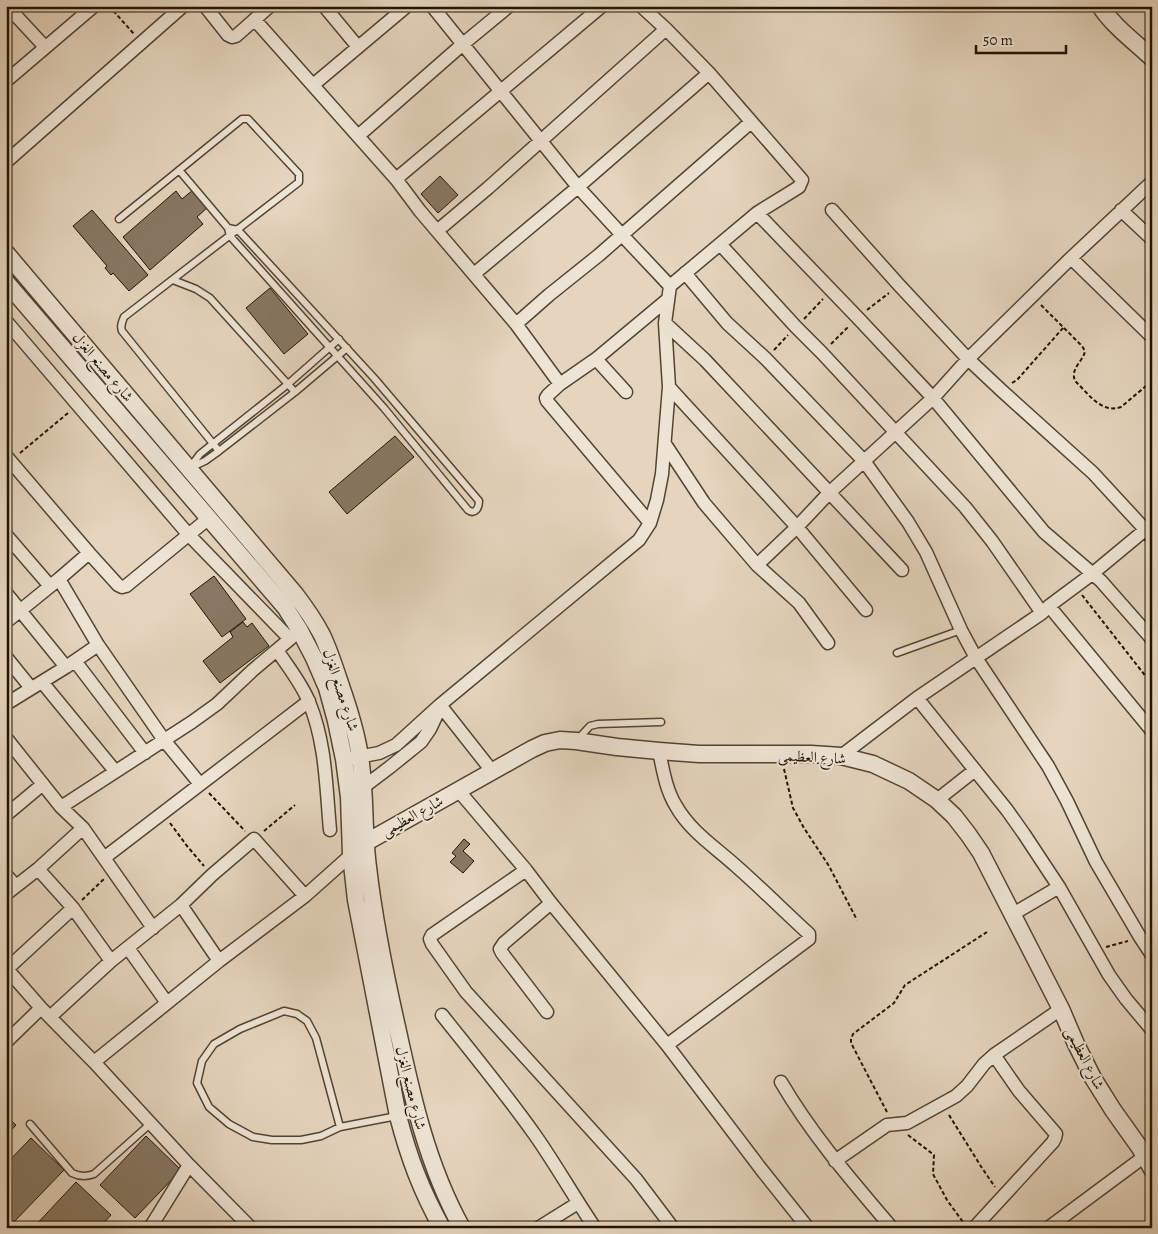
<svg xmlns="http://www.w3.org/2000/svg" width="1158" height="1234" font-family="Alegreya,Amiri,serif">
<style>
.building{fill:#877864;stroke:#221402}
.lines{fill:none;stroke-linecap:round;stroke-linejoin:round}
.service-casing{stroke:#534431;stroke-width:9}
.minor-casing{stroke:#534431;stroke-width:15}
.tertiary-casing{stroke:#534431;stroke-width:19}
.path{stroke:#221402;stroke-width:2;stroke-dasharray:4 2.5;stroke-linecap:butt}
.service{stroke:#eee4d5;stroke-width:6}
.minor{stroke:#eee4d5;stroke-width:12}
.tertiary{stroke:#eee4d5;stroke-width:16}
.labels{text-anchor:middle;dominant-baseline:central;stroke-width:4;stroke-linejoin:round;paint-order:stroke}
.street-label{font-size:15px;fill:#221402;stroke:#eee4d5}
</style>
<rect width="100%" height="100%" fill="#e5d5be"/>
<filter id="stains"><feTurbulence type="fractalNoise" baseFrequency=".004" numOctaves="4"/><feColorMatrix values="0 0 0 0 .2 0 0 0 0 .09 0 0 0 0 .02 0 0 0 .5 -.17"/></filter>
<radialGradient id="worn" r=".72"><stop offset=".6" stop-color="#630" stop-opacity="0"/><stop offset="1" stop-color="#630" stop-opacity=".3"/></radialGradient>
<path class="building" d="M440,176l18,19 -20,18 -17,-19z
M193,190l15,17 -11,10 6,7 -53,46 -27,-33 53,-46 6,8z
M92,210l56,65 -19,16 -16,-18 -2,2 -6,-7 2,-2 -34,-40z
M270,288l38,46 -24,20 -38,-46z
M395,436l19,21 -67,57 -18,-22z
M214,576l32,43 -24,18 -32,-43z
M243,622l4,5 5,-4 17,23 -49,37 -17,-22 30,-24 -3,-5z
M464,839l6,5 -7,7 11,10 -11,12 -13,-11 6,-6 -4,-3z
M6,1116l10,9 -10,11z
M146,1136l35,34 -46,48 -35,-33z
M31,1138l33,32 -52,54 -6,-6v-54z
M76,1182l35,33 -12,13h-66z"/>
<g class="lines">
<g class="service-casing">
<path id="service" d="M179,170l49,58 2,8 154,172 84,102c7,5 11,-2 11,-9l-105,-123 -136,-148 -10,-2
M119,219l123,-100h6l51,55v8l-175,135c-2,5 -4,9 -2,14l97,120
M173,280l23,9 14,9 85,94
M191,466l9,-12 88,-70 51,-45
M190,468l15,-7 14,-10 76,-59 52,-44
M897,653l64,-23
M577,740l13,-14 8,-2 63,-2
M30,1124l42,49c8,4 14,4 22,1l56,-50
M340,1127l-24,-89 -9,-17 -10,-7 -13,-3 -44,18 -26,15 -12,17 -5,22 12,24 20,17 24,13 19,3h29l20,-4 19,-9 57,-11"/>
</g>
<g class="minor-casing">
<path id="minor" d="M7,6l38,41
M205,6l23,29 4,2 4,-1 34,-30
M324,6l34,41
M432,6l146,181 44,48 48,51
M255,20l141,159 206,-173
M6,81l88,-75
M313,85l94,-79
M358,136l105,-92 46,-38
M6,162l177,-156
M396,179l24,32 96,113 44,60
M832,210l67,75 69,74 33,31 92,83 59,64
M1121,210l31,29
M757,213l101,105 75,80 111,134 57,49 51,58
M437,231l51,-43 178,-159
M720,244l76,83 26,26 143,154 27,34 50,72
M1071,258l81,79
M685,273l42,50 38,35 99,103 44,61 18,30 35,78 15,28 72,108 19,35 29,61 44,75 12,18
M474,274l104,-87 131,-114
M6,321l182,213 102,105
M665,323l40,37 197,210
M516,324l33,-29 50,-40 152,-133
M596,359l30,33
M669,387l128,140 69,83
M665,444l39,59 53,62 42,38 29,40
M6,456l83,97 29,32 4,2 4,-1 83,-68
M650,523l-103,-122 -1,-3 2,-3 12,-11 36,-25 72,-60
M6,535l44,51
M757,565l40,-38 32,-34 104,-95 35,-39 103,-101 81,-76
M59,579l39,66 66,95 36,44
M6,593l60,74
M1049,606l103,125
M6,622l53,-43 30,-26
M277,650c11,17 25,34 32,52 17,41 17,85 21,128
M6,657l25,31
M75,661l70,92
M42,682l73,89
M917,698l90,112 17,24 35,53 50,88 17,24 26,31
M6,704l60,-37 32,-22
M440,705l52,66
M6,738l55,69 22,21 70,100
M659,751c4,19 7,39 17,55 14,25 39,41 60,60 25,22 49,46 73,68v5l-142,106
M841,756l76,-58 125,-85 7,-7 43,-32 53,-44 7,-7
M352,758l27,-5 17,-8 44,-40 199,-165 11,-17 7,-23 5,-26 7,-87 -4,-64 5,-37 87,-73 42,-26 3,-7 -93,-107 -43,-44 -25,-23
M458,790l68,80 25,33 116,142 94,124 47,59
M357,792l33,-25 31,-25 9,-13 9,-19
M937,800l38,-30
M61,807l131,-85 25,-18 36,-34 37,-31 6,-6
M6,815l37,-31
M104,858l205,-157
M38,869l35,39 38,53
M526,870l-94,65 -2,4 2,5 34,48 170,187 37,49
M6,875l10,11
M6,894l32,-25 45,-41
M181,905l38,56
M1013,914l46,-27
M128,948l39,55
M6,968l35,40 53,54 95,103
M7,969l66,-61
M547,1012l-45,-59 -2,-4 4,-6 47,-40
M442,1015c31,39 64,79 93,120 21,30 39,62 60,93
M50,1017l61,-56 70,-56 31,-30 42,-36 51,57
M6,1042l35,-34
M94,1062l125,-101 86,-65 46,-41
M781,1082c31,53 71,99 111,146
M835,1161l52,-36 20,-2 49,-27 11,-10 17,-22 10,-9 67,-46
M150,1228l39,-63 62,63
M538,1228l40,-25
M974,1228l79,-86 2,-4 1,-4 -37,-43 -25,-36
M1048,1228l97,-72"/>
</g>
<g class="tertiary-casing">
<path id="tertiary" d="M1100,6c14,21 34,35 52,52
M6,253l289,341c10,13 19,26 27,41 9,19 15,40 22,60 7,21 13,41 16,62 6,37 3,73 8,110 6,53 17,107 29,160 15,69 30,138 65,201
M6,282l279,325 14,22 15,29 13,30 9,33 8,38 5,38 2,58 5,45 42,216c11,42 23,74 44,112
M365,843l167,-94 13,-6 15,-3 16,1 41,6 42,4 40,3h112l30,2 32,8 36,17 28,19 17,16 14,18 13,19 80,156 15,35 17,34 20,32 27,38 12,21"/>
</g>
<path class="path" d="M109,6l25,28
M1041,305l41,41 3,5c-2,11 -15,17 -10,30 13,12 26,33 46,26l31,-26
M867,310l22,-17
M804,319l19,-20
M831,344l18,-18
M774,350l14,-15
M1012,383l5,-3 46,-52
M20,453l48,-40
M1082,595l69,88 1,-1
M784,769l9,39 11,20 25,38 28,54
M209,793l36,38
M170,823l17,23 17,20
M264,831l31,-26
M82,900l22,-21
M1106,947l22,-6
M887,1112l-36,-69v-4l2,-5 41,-31 11,-18 82,-53
M949,1115l33,53 13,19
M908,1135l26,20 -1,19 14,26 16,22"/>
<use href="#service" class="service"/>
<use href="#minor" class="minor"/>
<use href="#tertiary" class="tertiary"/>
</g>
<g class="labels">
<g class="street-label">
<text transform="translate(103 367) rotate(50)">شارع مصنع الغزل</text>
<text transform="translate(341 690) rotate(72)">شارع مصنع الغزل</text>
<text transform="translate(812 757) rotate(3)">شارع العظيمى</text>
<text transform="translate(412 816) rotate(-29)">شارع العظيمى</text>
<text transform="translate(1085 1058) rotate(63)">شارع العظيمى</text>
<text transform="translate(411 1088) rotate(76)">شارع مصنع الغزل</text>
</g>
</g>
<rect width="1158" height="1234" fill="none" stroke="#e5d5be" stroke-width="25"/>
<rect x="8" y="8" width="1143" height="1219" fill="none" stroke="#221402" stroke-width="2.5"/>
<rect x="12" y="12" width="1133" height="1209" fill="none" stroke="#221402"/>
<path d="M976 45v8h90v-8" fill="none" stroke="#221402" stroke-width="2.5"/>
<text x="983" y="45" font-size="15" fill="#221402" stroke="#eee4d5" stroke-width="4" paint-order="stroke">50 m</text>
<rect width="100%" height="100%" filter="url(#stains)"/>
<rect width="100%" height="100%" fill="url(#worn)"/>
</svg>
